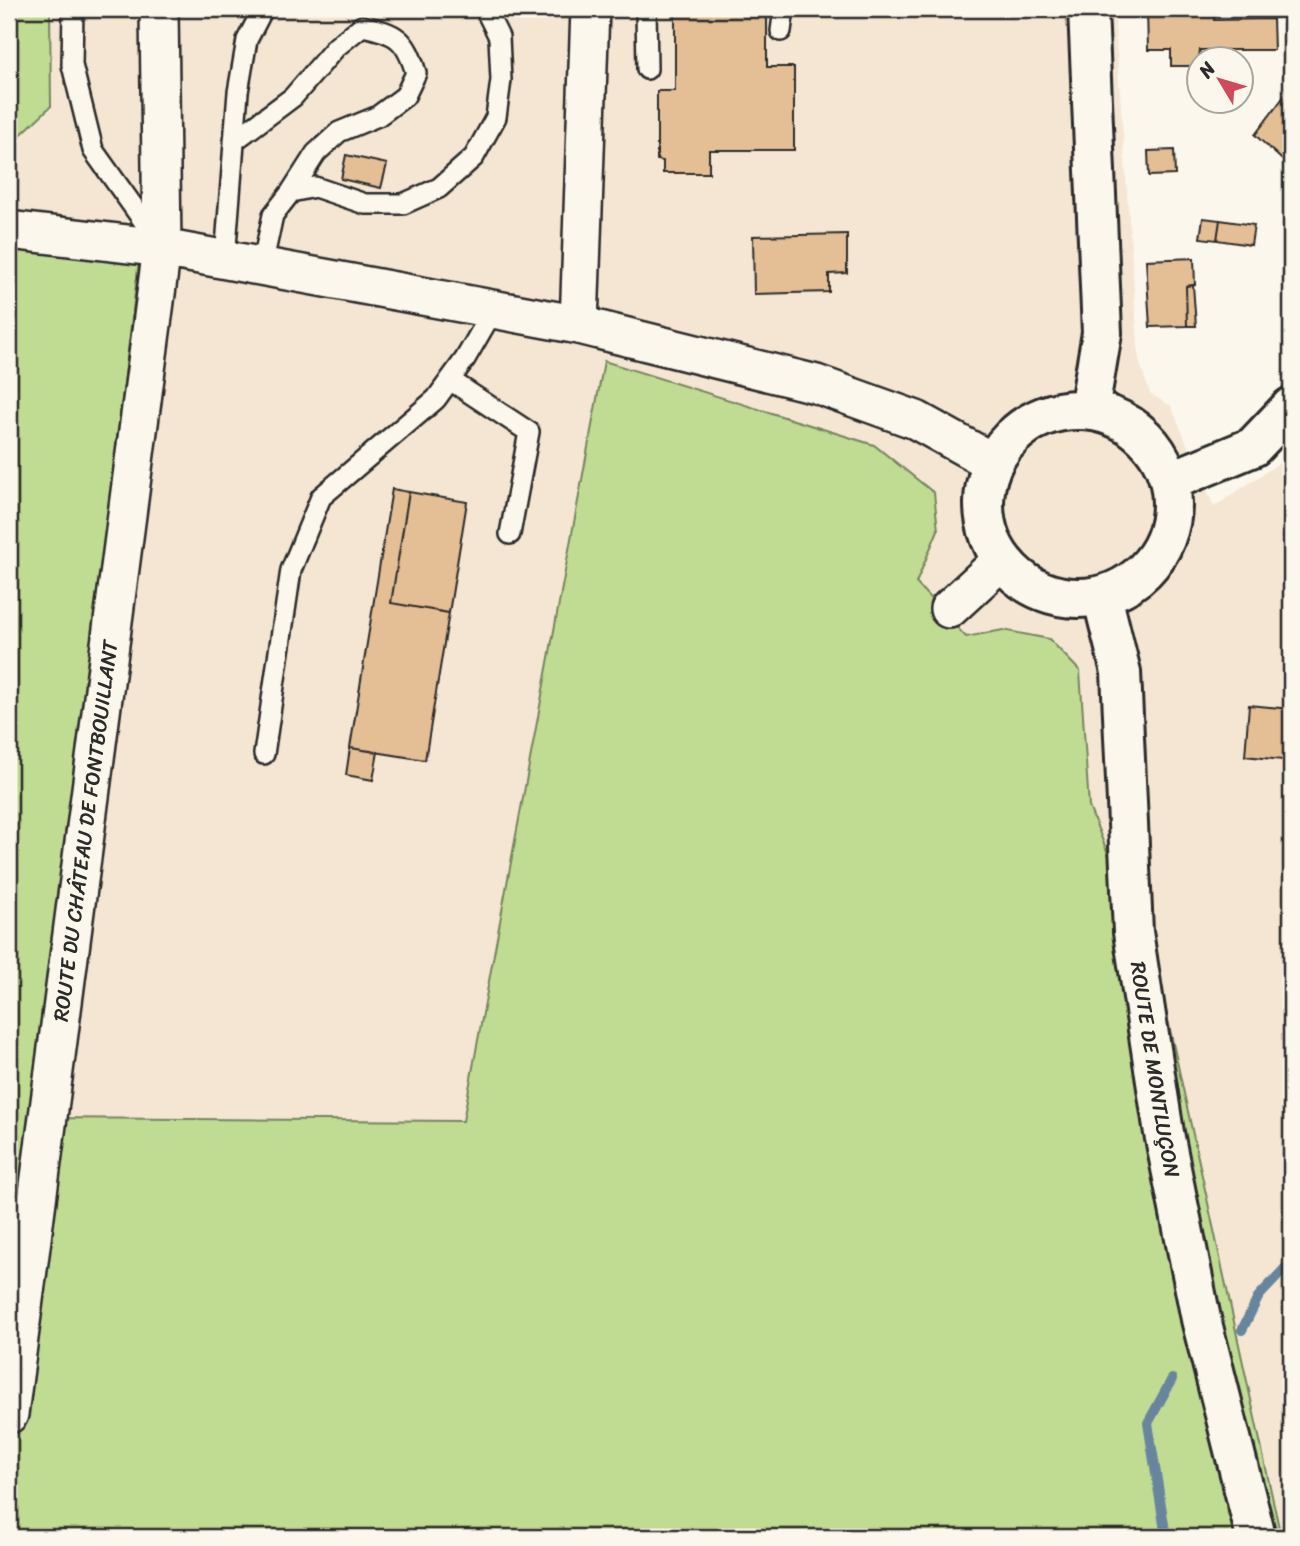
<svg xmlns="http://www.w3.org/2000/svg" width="1300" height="1546" font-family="Sriracha,sans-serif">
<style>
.built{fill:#f4e6d2}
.green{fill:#c0dc93;stroke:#76845f;stroke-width:2}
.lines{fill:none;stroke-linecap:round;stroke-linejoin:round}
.stream{stroke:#67859e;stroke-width:10}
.building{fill:#e4be95;stroke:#2b2b2b;stroke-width:2}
.service-casing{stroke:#2b2b2b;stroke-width:24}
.minor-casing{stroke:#2b2b2b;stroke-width:42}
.secondary-casing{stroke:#2b2b2b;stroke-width:44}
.service{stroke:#fbf7ec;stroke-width:19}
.minor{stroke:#fbf7ec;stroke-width:37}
.secondary{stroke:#fbf7ec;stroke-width:38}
.labels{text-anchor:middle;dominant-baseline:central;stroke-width:5;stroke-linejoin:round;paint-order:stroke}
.street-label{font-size:21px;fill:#2b2b2b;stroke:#fbf7ec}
</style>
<rect width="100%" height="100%" fill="#fbf7ec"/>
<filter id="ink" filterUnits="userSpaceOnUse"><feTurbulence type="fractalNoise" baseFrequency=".0143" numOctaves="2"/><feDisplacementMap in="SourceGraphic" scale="14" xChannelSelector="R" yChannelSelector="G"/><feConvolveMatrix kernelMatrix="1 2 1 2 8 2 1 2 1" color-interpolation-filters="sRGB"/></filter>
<g filter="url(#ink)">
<path class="built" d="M50,9h1064l25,351 11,34 21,12 43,101 77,-52v1082h-10l-122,-558 -70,-172 -9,-136 -77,-41 -37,8 -50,-55 22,-53 -4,-37 -60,-48 -270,-84 -141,760 -428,-3 -26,-873v-99l42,-40z"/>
<path class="green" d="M9,9h41l1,97 -42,40z
M9,245l130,15 -104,858 428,3 141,-760 270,84 60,48 4,37 -22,53 50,54 37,-7 46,9 31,32 9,136 70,172 122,558h-1272z"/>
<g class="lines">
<path class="stream" d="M1242,1330l17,-34 32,-34
M1166,1537l-18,-114 24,-44"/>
</g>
<path class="building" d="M675,9l92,1v57h27v83h-85v23h-46v-12l-6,-1v-69h18z
M1147,9h66l1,11 59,-1 1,31h-74l-2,16h-27v-16h-23z
M1288,91l3,3v74l-36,-33z
M1174,150l1,25 -26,1 -1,-25z
M346,155l41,9 -6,24 -40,-9z
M1203,218l17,2 -3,20 -17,-2z
M1220,220l34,5 -3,20 -34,-5z
M847,234v39l-18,1v18l-75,2 -1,-58z
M1194,258l1,27 -9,1 1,40 -37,1 -4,-67z
M1193,285l3,41h-9l-1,-40z
M392,489l17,3 -18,111 58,10 -24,147 -75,-12z
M409,492l58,10 -18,111 -58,-10z
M1249,705l42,4v52l-46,-5z
M350,748l28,4 -5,28 -27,-5z"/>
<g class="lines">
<g class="service-casing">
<path id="service" d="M73,9l-1,56 21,85 64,90
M646,9l1,60
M781,31l3,-22
M234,141l59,-44 43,-50 26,-21c35,7 44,13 54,47l-11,23 -27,20 -39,16 -23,21 -25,39
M225,259l13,-167 9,-52 16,-31
M262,266l11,-51 18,-23 24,-5 50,17h38l36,-16 35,-31 22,-40 5,-37 -2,-43 -14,-28
M450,380l79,52 -19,102
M264,754l27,-184 30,-73 115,-98 29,-40 29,-50"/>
</g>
<g class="minor-casing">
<g id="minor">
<path d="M9,230l153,18 417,77 237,59 100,36 76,42"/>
<path d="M579,325l11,-316"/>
<path d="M949,609l53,-49"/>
<path id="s1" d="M9,1414l153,-1166 -3,-239"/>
</g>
</g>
<g class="secondary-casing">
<g id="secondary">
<path d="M1088,9l14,324 -13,77"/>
<circle cx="1078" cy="504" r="94"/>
<path d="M1170,481l83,-34 38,-40"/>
<path id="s2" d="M1102,596l19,76 12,260 31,201 37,186 55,218"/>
</g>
</g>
<use href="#service" class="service"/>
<use href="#minor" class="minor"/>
<use href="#secondary" class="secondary"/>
</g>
</g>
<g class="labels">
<g class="street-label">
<text stroke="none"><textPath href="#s1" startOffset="588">ROUTE DU CHÂTEAU DE FONTBOUILLANT</textPath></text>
<text stroke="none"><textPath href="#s2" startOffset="478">ROUTE DE MONTLUÇON</textPath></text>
</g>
</g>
<rect width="1300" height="1546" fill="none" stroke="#fbf7ec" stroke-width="35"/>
<rect x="18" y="18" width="1265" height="1511" fill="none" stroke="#2b2b2b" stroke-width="2.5" filter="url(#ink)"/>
<g transform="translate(1220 80) rotate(308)"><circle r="33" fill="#fbf7ec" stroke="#a8a59f" stroke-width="2"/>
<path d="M0-5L12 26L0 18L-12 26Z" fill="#d1495b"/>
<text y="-10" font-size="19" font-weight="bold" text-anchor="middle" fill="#2b2b2b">N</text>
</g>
</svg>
